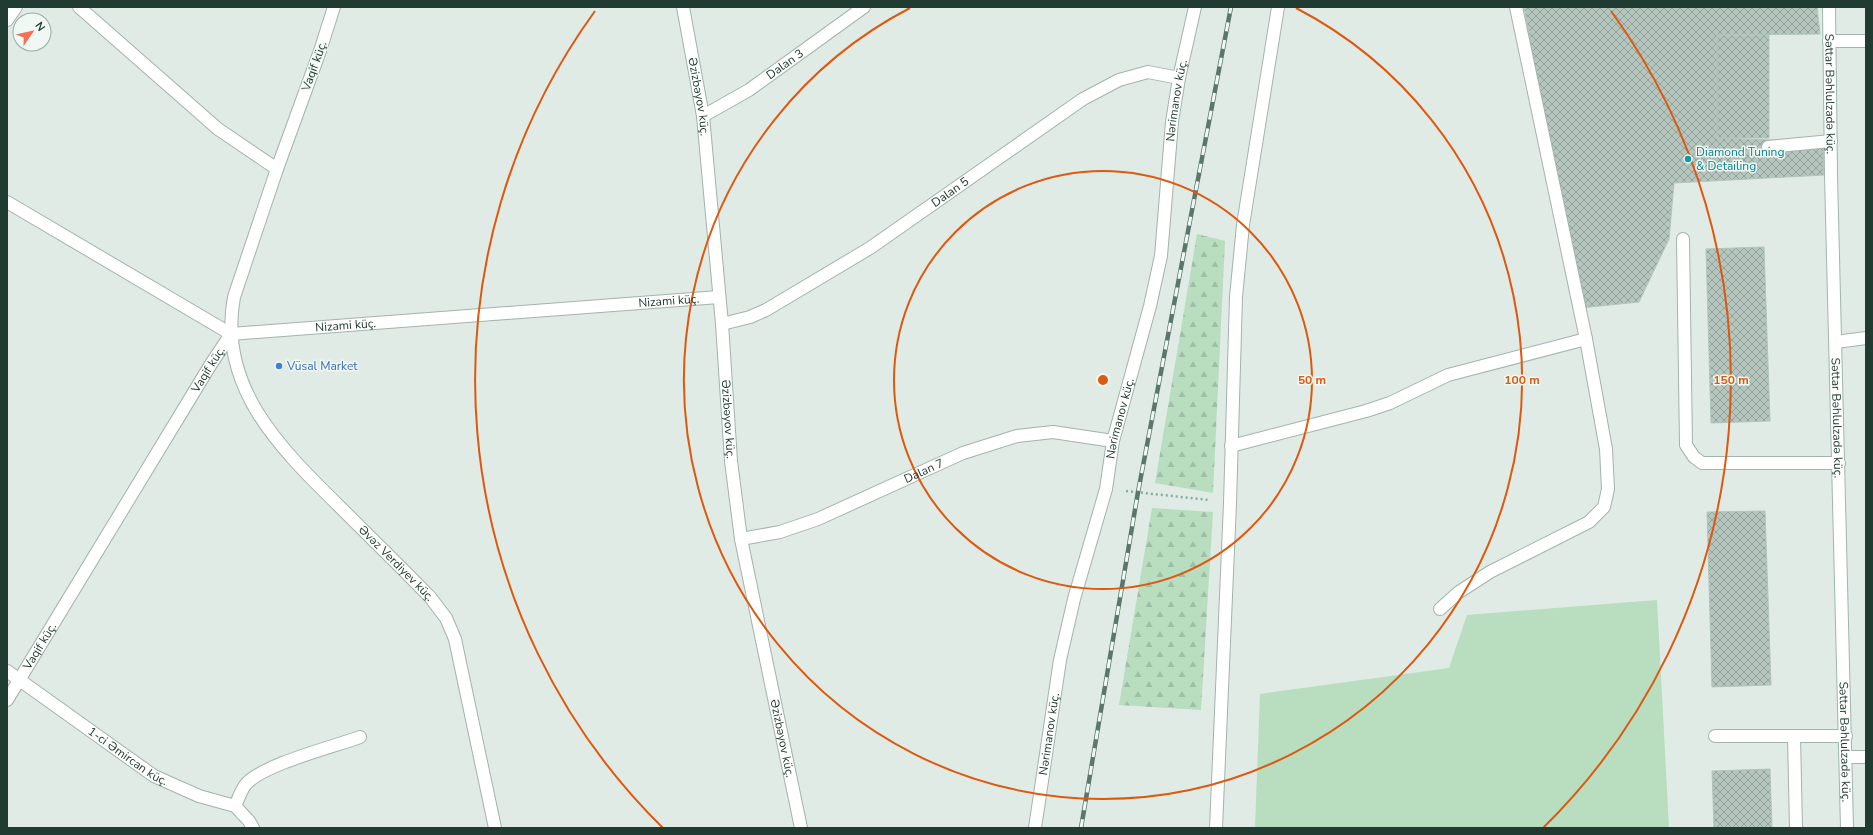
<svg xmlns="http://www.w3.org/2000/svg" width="1873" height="835" font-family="'Nunito Sans',sans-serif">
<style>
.forest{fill:url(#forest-firs)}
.park{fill:#b8ddbf}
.building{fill:url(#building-cross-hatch);stroke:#b2c5bb}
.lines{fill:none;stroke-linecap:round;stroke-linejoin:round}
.service-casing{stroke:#a3b3ac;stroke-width:14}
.minor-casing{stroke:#a3b3ac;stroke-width:14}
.secondary-casing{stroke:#9eb7ac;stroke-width:14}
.path{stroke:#80af9c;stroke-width:2.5;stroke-dasharray:2 3;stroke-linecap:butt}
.service{stroke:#fff;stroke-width:12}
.minor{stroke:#fff;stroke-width:12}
.secondary{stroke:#fff;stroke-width:12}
.rail-casing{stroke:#5b776d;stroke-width:4.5}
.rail{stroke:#f0f8f3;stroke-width:3;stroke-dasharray:9;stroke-linecap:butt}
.ring{fill:none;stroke:#de580e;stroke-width:2}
.culture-dot{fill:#0f9aa8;stroke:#f0f8f3;stroke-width:1.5}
.shop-dot{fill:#3f7fe0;stroke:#f0f8f3;stroke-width:1.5}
.labels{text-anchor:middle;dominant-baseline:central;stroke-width:3;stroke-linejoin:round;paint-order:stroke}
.street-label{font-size:12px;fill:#203b32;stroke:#f0f8f3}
.culture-label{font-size:12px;fill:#0d838f;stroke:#f0f8f3;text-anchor:start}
.shop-label{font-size:12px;fill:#366cbe;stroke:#f0f8f3;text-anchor:start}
.centre{fill:#de580e;stroke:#f0f8f3;stroke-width:2}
.ring-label{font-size:12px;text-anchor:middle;font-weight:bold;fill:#de580e;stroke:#f0f8f3;stroke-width:3;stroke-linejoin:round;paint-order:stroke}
</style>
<defs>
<pattern id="forest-firs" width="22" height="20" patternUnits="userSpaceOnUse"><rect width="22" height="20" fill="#b8ddbf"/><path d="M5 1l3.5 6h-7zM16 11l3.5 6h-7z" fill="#9ebfa5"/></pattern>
<pattern id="building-cross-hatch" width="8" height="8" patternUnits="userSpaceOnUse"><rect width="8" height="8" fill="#b5c6be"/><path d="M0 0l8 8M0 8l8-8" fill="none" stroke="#93a29b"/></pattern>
</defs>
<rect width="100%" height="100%" fill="#e0ebe5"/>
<path class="forest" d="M1197,234l28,7 -12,252 -58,-10z
M1152,508l61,4 -12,198 -82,-5z"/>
<path class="park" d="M1657,600l12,228h-414l5,-134 189,-26 18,-53z"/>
<path class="building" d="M1524,7h293l3,27 -103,1v103l106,4 1,33 -150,8 -5,56 -30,63 -59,6z
M1717,35h52v103h-52z
M1764,247l6,174 -59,2 -5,-174z
M1765,511l6,174 -59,2 -5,-175z
M1770,769l2,59h-58l-2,-57z"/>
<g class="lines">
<g class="service-casing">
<path id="service" d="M1829,41h37
M1683,239l3,206 8,12 8,6h137
M1715,736h131
M1794,736l2,92"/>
</g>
<g class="minor-casing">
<g id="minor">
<path d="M79,7l139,122 59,40"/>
<path id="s1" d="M334,7l-14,44 -43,118 -43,128c-17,91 48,153 108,212 29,29 59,58 88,88l16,21 9,21 40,189"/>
<path id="s2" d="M683,7l20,109 19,208 9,137 10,78 60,289"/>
<path d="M7,20l9,-13"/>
<path id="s3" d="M703,116l46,-26 115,-83"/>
<path d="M1768,147l63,-6"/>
<path id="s4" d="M7,202l224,132 488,-37"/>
<path id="s5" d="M722,324l28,-7 16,-7 104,-62 213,-149 36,-19 29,-8 31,6"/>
<path d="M1836,342l30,-4"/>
<path d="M1231,446l135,-35 24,-8 58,-28 138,-36"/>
<path id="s6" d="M741,539l39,-7 38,-13 145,-66 54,-17 36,-4 60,9"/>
<path d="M1440,609l19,-17 31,-20 99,-50 15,-15 4,-18 -2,-40 -20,-110 -70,-332"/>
<path id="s7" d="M7,671l147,105 45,20 36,10 14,15 4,7"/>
<path id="s8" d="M7,700l204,-336 20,-30"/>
<path d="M1847,757h19"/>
<path d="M235,806c3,-6 6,-16 11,-22 18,-20 87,-37 114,-47"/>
<path id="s9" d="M1035,828l25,-168 14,-61 32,-110 7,-48 37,-135 11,-50 11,-134 7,-44 16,-71"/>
<path d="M1216,828l14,-325 6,-206 7,-72 35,-218"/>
</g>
</g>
<g class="secondary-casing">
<g id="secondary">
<path id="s10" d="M1829,7l2,168 16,653"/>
</g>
</g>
<path class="path" d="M1126,491l83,9"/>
<use href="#service" class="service"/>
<use href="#minor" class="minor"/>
<use href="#secondary" class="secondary"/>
<g class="rail-casing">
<path id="rail" d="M1081,828l57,-336 93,-485"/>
</g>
<use href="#rail" class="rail"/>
</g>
<g class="ring">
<circle cx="1103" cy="380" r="209"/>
<path d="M1296 8A419 419 0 1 1 910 8"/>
<path d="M663 828A628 628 0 0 1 595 11M1611 11A628 628 0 0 1 1543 828"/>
</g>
<circle class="culture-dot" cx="1688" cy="159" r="4"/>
<circle class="shop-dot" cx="279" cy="366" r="4"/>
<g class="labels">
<g class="street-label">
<text stroke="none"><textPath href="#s3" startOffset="97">Dalan 3</textPath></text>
<text transform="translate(314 66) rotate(-70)">Vaqif küç.</text>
<text stroke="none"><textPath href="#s10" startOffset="87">Səttar Bəhlulzadə küç.</textPath></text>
<text stroke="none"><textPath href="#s2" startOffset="91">Əzizbəyov küç.</textPath></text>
<text stroke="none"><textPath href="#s9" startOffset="743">Nərimanov küç.</textPath></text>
<text stroke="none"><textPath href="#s5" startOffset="265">Dalan 5</textPath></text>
<text stroke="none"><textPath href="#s4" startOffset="699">Nizami küç.</textPath></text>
<text stroke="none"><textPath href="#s4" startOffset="375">Nizami küç.</textPath></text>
<text stroke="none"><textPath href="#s8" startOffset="387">Vaqif küç.</textPath></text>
<text stroke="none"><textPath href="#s9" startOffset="419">Nərimanov küç.</textPath></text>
<text stroke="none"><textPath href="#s10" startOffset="411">Səttar Bəhlulzadə küç.</textPath></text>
<text stroke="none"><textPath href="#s2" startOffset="415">Əzizbəyov küç.</textPath></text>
<text stroke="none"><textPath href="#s6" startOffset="196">Dalan 7</textPath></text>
<text stroke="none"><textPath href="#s1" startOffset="633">Əvəz Verdiyev küç.</textPath></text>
<text stroke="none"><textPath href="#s8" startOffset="63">Vaqif küç.</textPath></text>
<text stroke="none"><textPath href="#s9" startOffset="95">Nərimanov küç.</textPath></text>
<text stroke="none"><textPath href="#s2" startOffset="739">Əzizbəyov küç.</textPath></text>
<text stroke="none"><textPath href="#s10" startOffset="735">Səttar Bəhlulzadə küç.</textPath></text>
<text stroke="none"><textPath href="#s7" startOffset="148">1-ci Əmircan küç.</textPath></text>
</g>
<g class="culture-label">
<text x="1696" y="152">Diamond Tuning<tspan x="1696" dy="14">&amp; Detailing</tspan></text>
</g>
<g class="shop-label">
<text x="287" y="366">Vüsal Market</text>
</g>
</g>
<circle cx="1103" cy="380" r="6" class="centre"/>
<g class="ring-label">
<text x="1312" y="384">50 m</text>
<text x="1522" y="384">100 m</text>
<text x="1731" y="384">150 m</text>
</g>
<rect width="1873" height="835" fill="none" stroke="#203b32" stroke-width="16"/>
<g transform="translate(32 32) rotate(56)"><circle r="19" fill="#f0f8f3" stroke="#9daca6"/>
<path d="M0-3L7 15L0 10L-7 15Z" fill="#f36f56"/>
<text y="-6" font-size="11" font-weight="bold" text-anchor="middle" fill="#203b32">N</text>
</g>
</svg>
